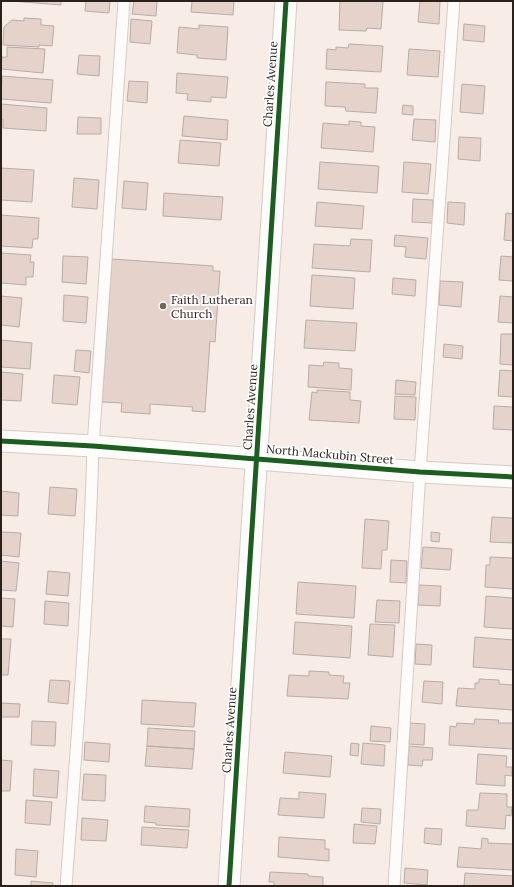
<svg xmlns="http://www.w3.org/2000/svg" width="514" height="887" font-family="Lora,serif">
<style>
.building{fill:#e5d2ca;stroke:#b6ada8}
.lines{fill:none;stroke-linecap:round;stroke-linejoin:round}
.service-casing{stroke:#d5cbc5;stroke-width:13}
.minor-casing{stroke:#d5cbc5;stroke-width:23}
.service{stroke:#fefcfb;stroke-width:11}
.minor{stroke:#fefcfb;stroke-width:21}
.cycleway-casing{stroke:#fff;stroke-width:8}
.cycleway{stroke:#1b5e20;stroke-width:5}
.poi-dot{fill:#726862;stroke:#fff;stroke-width:1.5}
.labels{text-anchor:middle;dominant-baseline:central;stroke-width:3.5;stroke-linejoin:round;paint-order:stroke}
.street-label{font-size:12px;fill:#2a211b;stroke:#fff}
.poi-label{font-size:12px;fill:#2a211b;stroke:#fff;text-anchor:start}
</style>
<rect width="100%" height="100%" fill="#f8ede6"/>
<path class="building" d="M11,1h50v4z
M86,1h24l-1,12 -24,-2z
M134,1h23l-1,15 -24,-2z
M192,1h42l-1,14 -42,-3z
M340,1h43l-2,28 -14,-1 -1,3 -27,-1z
M420,1h20l-1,23 -21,-2z
M24,18l17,1v6l13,1 -2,20 -13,-1v2l-36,-2 1,-18 8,-7 12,1z
M131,19l21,2 -2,23 -20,-2z
M464,24l21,2 -1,16 -21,-2z
M199,25l29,2 -2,33 -29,-2v-3l-20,-2 2,-26 20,2z
M349,44l34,2 -2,26 -55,-3 1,-20 9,1v-3l12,1z
M7,47l38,2 -2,24 -42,-4 1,-12h5z
M409,49l31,2 -2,26 -31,-2z
M79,55l21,1 -1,20 -22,-2z
M177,73l51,4 -2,21 -15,-1v5l-24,-2 1,-6 -12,-1z
M2,76l51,4 -2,23 -50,-4z
M129,81l19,1 -1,21 -20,-2z
M326,82l39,2v4h13l-2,25 -30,-2 -1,-4 -20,-1z
M462,84l23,2 -2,28 -23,-2z
M1,104l46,4 -1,23 -43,-3v-9h-2z
M403,105l10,1v9l-11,-1z
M184,116l44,4 -1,20 -45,-4z
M78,117l23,1v16h-24z
M414,119l22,1 -1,22 -23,-2z
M349,121l12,1v4l14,1 -2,25 -52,-4 2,-25 26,2z
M459,137l22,1 -1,23 -22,-2z
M180,140l41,3 -2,23 -41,-3z
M320,162l59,4 -2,27 -59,-4z
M404,162l27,2 -3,30 -26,-2z
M1,168l33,2 -2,32 -31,-2z
M74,178l25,2 -2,29 -25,-2z
M124,181l24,2 -2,27 -24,-2z
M164,193l59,4 -2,23 -58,-4z
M413,199l20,1v23l-21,-1z
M317,202l47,4 -2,23 -47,-3z
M448,202l17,1 -1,22 -17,-2z
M506,213l7,1v27l-9,-1z
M1,215l38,3 -1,21h-5l-1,9 -31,-2z
M395,235l33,3 -2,21 -21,-2 1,-10 -12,-1z
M351,239l21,1 -2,32 -58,-4 2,-24 36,2z
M1,253l30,2 -1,7h4l-1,15h-7v8l-25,-2z
M63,256l25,1 -2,27 -24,-2z
M501,256l12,1v24l-14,-1z
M112,259l101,7v5h7l-5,71 -5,-1 -5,71 -13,-1 1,-4 -43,-3v10l-29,-2 1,-9 -20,-1z
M312,275l43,3 -2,31 -43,-3z
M393,278l23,2 -1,16 -23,-2z
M440,281l23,1 -2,25 -22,-2z
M64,295l24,2 -2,26 -23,-2z
M1,296l21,2 -3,29 -18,-2z
M500,296l13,1v26l-15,-1z
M306,320l51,3 -2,28 -51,-3z
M501,334h12v31l-13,-1z
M1,340l31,3 -2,26 -29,-2z
M444,344l19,2 -1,13 -19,-2z
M76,350l15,1 -2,22 -15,-2z
M324,362l15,1v5l13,1 -1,21 -43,-3 1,-22 14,1z
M500,370l13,1v26l-15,-1z
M1,372l22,2 -2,27 -20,-1z
M54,375l26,2 -3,28 -25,-2z
M396,380l20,2 -1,13 -20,-1z
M317,390l33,2v8l11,1 -2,22 -50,-3 3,-28 5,1z
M395,396l21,1 -1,23 -21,-1z
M494,406l19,1v23l-20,-1z
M50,487l27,2 -2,27 -27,-2z
M1,491l18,2 -1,23 -17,-1z
M492,517l21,1v25l-23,-1z
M365,519l24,2 -2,29h-5l-1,19 -19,-1z
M1,532l20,1 -2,24 -18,-2z
M431,532l9,1 -1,9 -8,-1z
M423,547l29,2 -2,21 -29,-2z
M490,557l23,1v31l-28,-2 1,-22h4z
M391,560l16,1 -1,22 -16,-1z
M1,561l18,2 -3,28 -15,-1z
M48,571l22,2 -2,23 -22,-2z
M298,582l58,4 -2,32 -58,-4z
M419,585l22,1 -1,20 -22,-1z
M486,596l27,2v31l-29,-2z
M1,598l14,1 -2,28 -12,-1z
M377,600l23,1 -1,22 -24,-1z
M45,601l24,2 -1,23 -24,-2z
M295,622l57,4 -2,32 -57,-4z
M370,624l25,1 -2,32 -25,-2z
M475,637l38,3v30l-40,-3z
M1,639h10l-3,36h-7z
M416,644l16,1 -1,20 -16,-1z
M309,671l20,1v3l15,1 -1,7h7l-2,16 -61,-3 2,-21 20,1z
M479,679l20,1v4l14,1v25l-57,-4 2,-18 17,1v-6h4z
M50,680l20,1 -2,23 -20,-2z
M424,681l19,1 -1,22 -20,-2z
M142,700l54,3 -2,24 -53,-3z
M1,703l19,1 -1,13h-18z
M475,719l24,1 -1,3h15v26l-64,-4 1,-19 6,1 1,-4 17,1z
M32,721l24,1 -1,24 -24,-1z
M410,723l15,1 -1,21 -15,-1z
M371,726l20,2 -1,14 -20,-1z
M148,728l47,3 -1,18 -47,-3z
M85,742l25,2 -1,18 -25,-2z
M351,743l8,1 -1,12 -8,-1z
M363,743l22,2 -1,21 -23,-2z
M147,746l47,3 -2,20 -47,-3z
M409,746l24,2 -1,12h-9l-1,6 -14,-1z
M285,752l47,4 -2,21 -47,-4z
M478,754l29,2 -1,11h6v9l-7,-1v11l-29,-2z
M1,760l11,1 -2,30h-9z
M34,769l25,2 -2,27 -24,-2z
M84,774l22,1 -1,26 -23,-1z
M299,792l27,2 -2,24 -46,-3 2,-17 19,1z
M480,793l27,1v13h5l-1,9 -5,-1 -1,14 -39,-3 1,-16h11z
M26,800l26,2 -2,23 -25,-2z
M145,806l45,3 -1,18 -33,-2v-2l-12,-1z
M362,808l19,1 -1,15 -19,-2z
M82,818l26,2 -2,21 -25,-1z
M354,824l23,2 -2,18 -22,-1z
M142,827l47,3 -2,18 -46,-3z
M425,828l17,1 -1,16 -17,-2z
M279,837l46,3v9h4v12l-51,-4z
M482,838l6,1v4l25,1v26l-56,-3 2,-20 22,2z
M16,849l22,2 -2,26 -21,-2z
M405,868l23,2 -1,15 -23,-2z
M270,872l38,2v2l15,1v9h-49v-4h-5z
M465,873l48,3v10h-49z
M31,881l22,2v3h-22z"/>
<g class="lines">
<g class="service-casing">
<path id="service" d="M66,886c11,-147 23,-293 27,-440l31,-445
M394,886l26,-414 34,-471"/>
</g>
<g class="minor-casing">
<path id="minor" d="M1,441l92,5 327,26 93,5
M229,886l57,-885"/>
</g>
<use href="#service" class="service"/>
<use href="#minor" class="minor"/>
<g class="cycleway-casing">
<path id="cycleway" d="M1,441l92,5 327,26 93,5
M229,886l57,-885"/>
</g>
<use href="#cycleway" class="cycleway"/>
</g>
<circle class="poi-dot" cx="163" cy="306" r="4"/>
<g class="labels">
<g class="street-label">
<text transform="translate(270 84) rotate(-86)">Charles Avenue</text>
<text transform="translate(250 407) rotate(-86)">Charles Avenue</text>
<text transform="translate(330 454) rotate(5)">North Mackubin Street</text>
<text transform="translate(229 730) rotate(-86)">Charles Avenue</text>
</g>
<g class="poi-label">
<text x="171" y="299">Faith Lutheran<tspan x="171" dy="14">Church</tspan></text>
</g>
</g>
<rect width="514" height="887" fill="none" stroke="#2a211b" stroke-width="4"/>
</svg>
